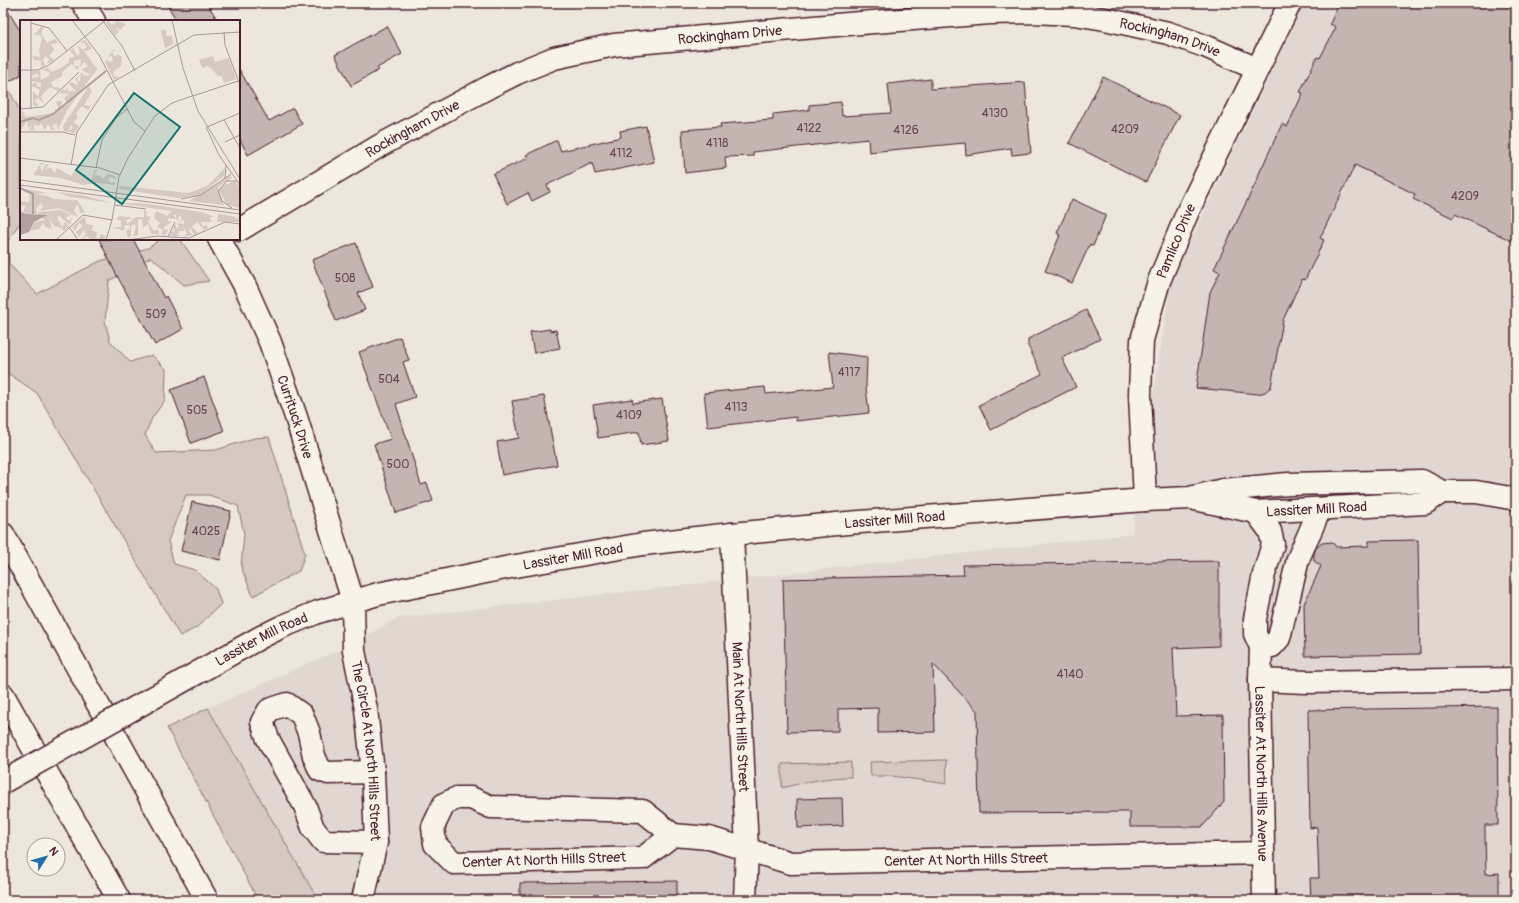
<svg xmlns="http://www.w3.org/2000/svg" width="1519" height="903" font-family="Pangolin,sans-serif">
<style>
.built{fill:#e0d7d0}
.green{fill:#d5c9c2;stroke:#907476}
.building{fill:#c4b5b0;stroke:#4a1f2b}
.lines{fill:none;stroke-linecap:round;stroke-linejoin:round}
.minor-casing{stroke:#4a1f2b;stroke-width:25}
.major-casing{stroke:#4a1f2b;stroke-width:25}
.highway-casing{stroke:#4a1f2b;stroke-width:25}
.minor{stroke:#f7f3e8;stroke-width:22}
.major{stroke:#f7f3e8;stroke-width:22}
.highway{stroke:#f7f3e8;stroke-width:22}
.major-bridge-casing{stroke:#4a1f2b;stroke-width:25;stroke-linecap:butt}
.major-bridge{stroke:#f7f3e8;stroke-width:22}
.labels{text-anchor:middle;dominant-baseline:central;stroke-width:3;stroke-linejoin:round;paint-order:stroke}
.number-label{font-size:12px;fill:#68444c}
.street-label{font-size:14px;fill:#4a1f2b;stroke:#f7f3e8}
.inset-river{fill:none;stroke:#b39f9d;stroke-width:2}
.inset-road{fill:none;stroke:#ab9696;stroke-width:1}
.view{fill:#0f766e;fill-opacity:0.15;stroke:#0f766e;stroke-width:2}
.inset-edge{fill:none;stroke:#4a1f2b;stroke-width:2}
</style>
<rect width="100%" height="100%" fill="#ece6dd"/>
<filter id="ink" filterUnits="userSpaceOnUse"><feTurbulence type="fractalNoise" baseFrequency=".025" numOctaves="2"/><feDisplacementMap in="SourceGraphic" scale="8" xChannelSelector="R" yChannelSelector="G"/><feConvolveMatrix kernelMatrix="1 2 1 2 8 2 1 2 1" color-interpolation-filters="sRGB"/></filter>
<g filter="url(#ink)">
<path class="built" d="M1304,3h212v897h-1198l-110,-192 146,-65 44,-25 734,-84 39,-252z"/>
<path class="green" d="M3,87l7,5 11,21v108l-13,20 1,23 28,30 63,-33 48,-13 13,-9h19l29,42 -25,4 -33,-28 -42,24 -4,40 5,20 20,21 22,-7 14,14 -1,31 -13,18 -7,17 11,18 60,-3 38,-12 15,-1 36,117 -6,17 -46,25 -12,-29 3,-33 -6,-28 -29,-11h-23l-18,46 6,23 21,6 21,19 5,15 -25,24 -16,8 -143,-243 -34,-23z
M208,708l12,21 98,171h-60l-91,-172z
M946,760l1,24 -55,-8h-21l-1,-14z
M851,762v15c-23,0 -46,5 -69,11v-24z"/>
<path class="building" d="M3,3l18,29v43l-18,10z
M166,3h41l11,18h-41z
M1339,3h177v240l-61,-29 -2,4 -40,-19 2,-5 -60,-29 -35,73 4,2 -19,40 -3,-1 -19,41 -12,67 -6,5 -7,2 -62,-6 14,-96 10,-20 -6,-3 45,-93h-1l24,-52 5,3 16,-34 -3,-1 17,-35 3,1 16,-31 -6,-3z
M387,26l15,28 -25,14 2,2 -28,16 -16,-31z
M239,69l30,52 24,-13 9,16 -54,31 -9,-17z
M1103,77l77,38 -34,67 -77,-39z
M931,79v10l94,-7 6,71 -19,2 -1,-7 -45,7 -1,-12 -96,9 -1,-13 -115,13v4l-28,1 1,11 -41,5 -3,-43 39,-3 -1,-3 53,-4v-6l36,-4v-5l32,-3 1,14 49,-3 -3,-29z
M646,126l8,36 -59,12 -3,-11 -45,22 3,7 -18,9 -4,-8 -21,11 -14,-30 35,-16 -2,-3 31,-15 4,11 60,-14 -1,-6z
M1072,199l34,16 -13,31 -3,-2 -18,39 -27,-12 15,-36 -3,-2z
M99,239h34l31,59 2,-2 17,33 -28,16 -40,-73z
M356,243l17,44 -15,6 7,17 -29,11 -24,-61z
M1086,310l14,29 -38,19 14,29 -85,43 -12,-25 63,-31 -14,-28v-7z
M550,329v2l6,-1 4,18 -26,5 -4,-21z
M400,337l9,23 -6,2 12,35 -19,7 25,81 6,-2 6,18 -37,12 -22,-69 17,-5 -32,-87z
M829,352l38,5 -1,30 3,26 -73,8v-4l-88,10 -4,-34 61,-6 1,7 67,-7z
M204,377l20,54 -33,12 -20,-53z
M544,396l13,69 -55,10 -5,-33 22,-4 -7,-37z
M632,399l1,4 29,-4 7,42 -28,4 -2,-13 -41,6 -5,-33z
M192,502l39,9 -11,49 -39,-9z
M1418,540l2,114 -115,2 -1,-52 17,-38 -7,-5v-8l2,-5 6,-5 10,-1 4,5 33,-1v-5z
M1219,561v85l-46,2 3,68 47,-1 1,87 -22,25h-72v-15l-151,1 -2,-102 -44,-47 2,68 -57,1v-25l-40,1v22l-51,1 -4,-153 181,-4 -1,-10z
M1497,707l1,118h-13v10l1,39 13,-1v27h-188l-1,-22h9l-2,-51 -7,1 -2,-118z
M842,798l1,28 -45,2 -1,-29z
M677,881v19h-157v-17z"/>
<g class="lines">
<g class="minor-casing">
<g id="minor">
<path d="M83,3l11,18"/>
<path id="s1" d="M239,230l142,-85 108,-58 28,-14 37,-15 60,-13 234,-21 142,-11 42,-1 42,2 31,5 63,14 37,13 52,23"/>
<path id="s2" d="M219,239l26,47 25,56 26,75 57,184 1,50 12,58 7,63 3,70 -13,58"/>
<path id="s3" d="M1145,500l-5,-106 2,-54 17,-59 29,-70 102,-208"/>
<path id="s4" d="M1256,512l14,19 3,13 -9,30 -9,45v15l6,13 -1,33 4,220"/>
<path id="s5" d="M732,534l15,315 -2,51"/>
<path d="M1261,647l11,-1 7,-8 19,-79 22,-50"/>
<path d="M1260,680l46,2 210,-3"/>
<path d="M373,772l-45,1 -8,-3 -6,-14 -5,-23 -7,-18 -15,-11 -18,6 -7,12 6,17 37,67 8,22 10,13 53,1"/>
<path d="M457,798h14l20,9 152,4 30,24 -30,23 -189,5 -19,-19 -2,-17 11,-23z"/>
<path id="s6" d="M673,835l36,3 82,25 472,-10"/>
</g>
</g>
<g class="major-casing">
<g id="major">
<path id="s7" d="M1195,499l61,13 169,-9 17,-11"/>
<path id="s8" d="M197,673l64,-36 20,-10 37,-15 60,-18 132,-27 133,-23 89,-10 115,-11 298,-23 45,-2 33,-8 65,-6 134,-3 20,11h34l40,7"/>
</g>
</g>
<g class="highway-casing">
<path id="highway" d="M3,534l204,366
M3,695l116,205"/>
</g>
<use href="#minor" class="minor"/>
<use href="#major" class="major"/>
<use href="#highway" class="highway"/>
<g class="major-bridge-casing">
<path id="major-bridge" d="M3,782l194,-109"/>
</g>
<use href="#major-bridge" class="major-bridge"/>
</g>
</g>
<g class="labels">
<g class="number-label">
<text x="995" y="113">4130</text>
<text x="809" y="128">4122</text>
<text x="1125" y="129">4209</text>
<text x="906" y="130">4126</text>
<text x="717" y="143">4118</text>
<text x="621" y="153">4112</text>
<text x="1465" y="196">4209</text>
<text x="345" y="278">508</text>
<text x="156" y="314">509</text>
<text x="849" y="372">4117</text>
<text x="389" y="379">504</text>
<text x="736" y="407">4113</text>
<text x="197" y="410">505</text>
<text x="629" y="415">4109</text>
<text x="398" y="464">500</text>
<text x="206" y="531">4025</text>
<text x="1070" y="674">4140</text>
</g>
<g class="street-label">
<text stroke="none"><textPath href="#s1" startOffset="537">Rockingham Drive</textPath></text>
<text stroke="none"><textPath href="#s1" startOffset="981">Rockingham Drive</textPath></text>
<text stroke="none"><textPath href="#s1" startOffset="201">Rockingham Drive</textPath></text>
<text stroke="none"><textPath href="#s3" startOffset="265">Pamlico Drive</textPath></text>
<text stroke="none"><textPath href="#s2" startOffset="194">Currituck Drive</textPath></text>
<text stroke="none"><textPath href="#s7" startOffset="123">Lassiter Mill Road</textPath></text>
<text stroke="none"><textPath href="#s8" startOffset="721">Lassiter Mill Road</textPath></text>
<text stroke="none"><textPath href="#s8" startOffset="397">Lassiter Mill Road</textPath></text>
<text stroke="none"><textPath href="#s8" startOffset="73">Lassiter Mill Road</textPath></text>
<text stroke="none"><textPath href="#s5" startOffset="183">Main At North Hills Street</textPath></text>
<text stroke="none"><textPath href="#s2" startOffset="538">The Circle At North Hills Street</textPath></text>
<text stroke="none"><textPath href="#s4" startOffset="270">Lassiter At North Hills Avenue</textPath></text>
<text stroke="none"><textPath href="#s6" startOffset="297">Center At North Hills Street</textPath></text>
<text transform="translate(544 860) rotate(-2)">Center At North Hills Street</text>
</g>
</g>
<g transform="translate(20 20)">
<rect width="220" height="220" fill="#ece6dd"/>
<path d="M95,0l11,4 -6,6 -5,-4 4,6 -4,4 -9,-14 2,-1 3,4 5,-2zM21,7h3l-3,7 6,9 8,-4 3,4 -7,1 3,6 -5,6 5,4 -7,4 2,-5 -4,-3 -2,3 2,6 -4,3v-7l-7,-1 -2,-4 9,1 -2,-6 3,-13 -2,-3h-6zM141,10h5v6h6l1,8 -8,4zM65,20l7,9 -8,2 13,18 -30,41 -9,20 -1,-6h-3l-2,3 4,3h-5l-1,-4 -3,-1 -2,5 -4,-7 -2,3 -5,-1v5h-5l4,-5 -5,3 -1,-8 -6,11 -1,-15 3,-1 -3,-4 4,1 1,5 30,-4v-4l4,1 -3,-9h6l-1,6 7,-3 -4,-6 5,-4 -9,-1 3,-4 3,2 1,-4 2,5 4,-2 1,2 1,-2 -6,-6 2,-2 6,3 1,-2 -3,-4 4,-4 -2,5 3,2 1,-10 3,4 7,-1 -9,-5 6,-4 -4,-4 -4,5 1,-8 -7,2v5h5l-1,4 -6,-6 -9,7 -1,5 -11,6 2,5 8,1 -3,3 -8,-4 -9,9 3,8 -6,-6 -3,3 4,5h-4l-2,-1v-14l5,5 2,-6 -8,-4 1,-3h4v4h4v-4l-9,-2v-3l7,-1 -2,-4 -5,3v-5h8l1,9 9,-5 -1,-3 -8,-2 7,-2 4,4 9,-4 8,-6v-4l6,-1 -5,-7 3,-2 4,8 3,-3 -2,-8 5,5 4,-3 -3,-4 -4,-1zM94,29l1,2 -3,1 3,5 2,-3 5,3 -1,9 -8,6 1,4 6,1 -6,3 -9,-18 2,-3 2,3 4,-1 -1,-5 -4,1zM193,36l2,6 14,-4 7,21 -12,4 -2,-7h-4l-7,-8 -5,-2 -3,3 -4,-9zM69,66l3,5 -8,14 7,1 -3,4 -6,-4 -6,7 2,5 -5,4 6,4 -5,8 -5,-3 4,-3 -2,-3 -3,7 -4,-1 -1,-5zM21,143l4,1 -5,1 2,7 4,-8 4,1 -3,1 -1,3 5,-1 4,5 2,-5 14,8 4,-5 10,3 5,6 2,-1 2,-9h4l-4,5 7,1 2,3 5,-6 8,4v3l-5,-3 -3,2 3,4 4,-1v3l-18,-2 -14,2 -22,-7 -28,-3zM205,148l-1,8 -24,19 -21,3 -60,-9 1,-3 69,7 18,-7zM210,156l2,2 -14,9 6,18 -35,-4zM215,161l5,6v21l-13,-3 -8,-15 3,-4zM5,169l22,4 -12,1 13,2 5,3 24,1 8,12 -5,1 -2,-9 -4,6 4,7 -19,-9 -20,3 4,-4 -2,-4 -5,6 1,5h-11l-3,-3 3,-5 -6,-1v-4l9,1 1,-9 -6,-1zM36,172l26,3 30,8 -41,-6zM97,183h23l61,9 14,5h-5l2,5h-11l2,5 3,-3 2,4 -4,2 -7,-8 -5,5 6,6 -4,2 -4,-8 -1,5 4,3 -9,2 3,-4 -3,-5v3h-5l-1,6 -8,-2 2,-4 3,2 -2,-8h3l1,4 2,-2 -2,-4 7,1v-4l-7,2 5,-3 -2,-4 -3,6 -1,-6h-3l3,4 -7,-1 -2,3 5,1 -7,4 -1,4 4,-1 -2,6 -5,-1 2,-4 -6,-3 3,-4 -6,-5 2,-7 11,5 5,-5zM40,190l15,6 -5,-1 -4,3 3,3 3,-3 -2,7 -11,-9 -2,1 5,10 3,-5 4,4 -5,5 -3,-3 -7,-2 -4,-7 2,10 -7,-2 -2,-4 -4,6 -10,2 6,-9 10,-2 -7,-5 1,-3zM124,190l3,2 -1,4 5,1 -3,5 6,9 4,-2 1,5h-8l-3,-10 -5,4 -1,-9 -4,1v15l-5,1 3,-8 -1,-4 -4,2v10l-3,2 -2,-7 4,-2v-4h-5l-1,6 -11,-4h8v-6l-5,-2 4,-3 13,2 -7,2 1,4 9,-7h8zM198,194l13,2 9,3v3h-23zM65,196l1,8 7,1 -1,5 5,3 -1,5 3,1 2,-5 5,2 -2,4h-14l-2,-4 -8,4 6,-5 -2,-5 -5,7 -3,-5 7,-6 -4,-3 -4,8 -3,-4z" fill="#d5c9c2"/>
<path d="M0,191l6,3 21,1 -13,7 -5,10 -9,3z" fill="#b39f9d"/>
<path class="inset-river" d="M0,102l13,-4 6,2 14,-6 53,-43M0,168l13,6v20"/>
<path class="inset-road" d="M11,0v89M52,0l27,35 35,67 11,9M82,0l20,26 13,25M152,0l11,48 15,43 42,68M11,3l18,5 18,23M204,12l1,13 15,40M0,50h18l11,-5 57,-45M173,76l45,-15M0,89l23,-2 36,-35M204,100l16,28M186,107l13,28 21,30M187,107l33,-14M0,112h42l13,3M205,122l15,-7M0,138l80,10 20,7M51,145l6,-33 31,-47 86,-50 46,-3M76,148l6,-28 14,-22 11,-9M205,158l1,-13M0,160l220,30M0,165l220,29M161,179l20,-4 30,-21M95,185l31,4M212,188l-10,-7 -4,-10 9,-10h10M50,208l8,12M148,217l7,-15M36,220l27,-25 29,5M86,220l6,-20 7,-43 9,-19 27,-42 17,-13 20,-7M108,220l29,-4 32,2 36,-16 15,2"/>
<path class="view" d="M114,73l46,34 -58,77 -46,-34z"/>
<rect width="220" height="220" class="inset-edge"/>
</g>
<rect width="1519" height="903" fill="none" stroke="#f7f3e8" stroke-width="16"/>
<rect x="8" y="8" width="1503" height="887" fill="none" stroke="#4a1f2b" stroke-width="1.5" filter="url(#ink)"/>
<g transform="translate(46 857) rotate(53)"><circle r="19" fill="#f7f3e8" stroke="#b29e9c"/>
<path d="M0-3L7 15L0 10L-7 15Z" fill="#1f6fb2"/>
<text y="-6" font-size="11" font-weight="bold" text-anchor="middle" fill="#4a1f2b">N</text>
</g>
</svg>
